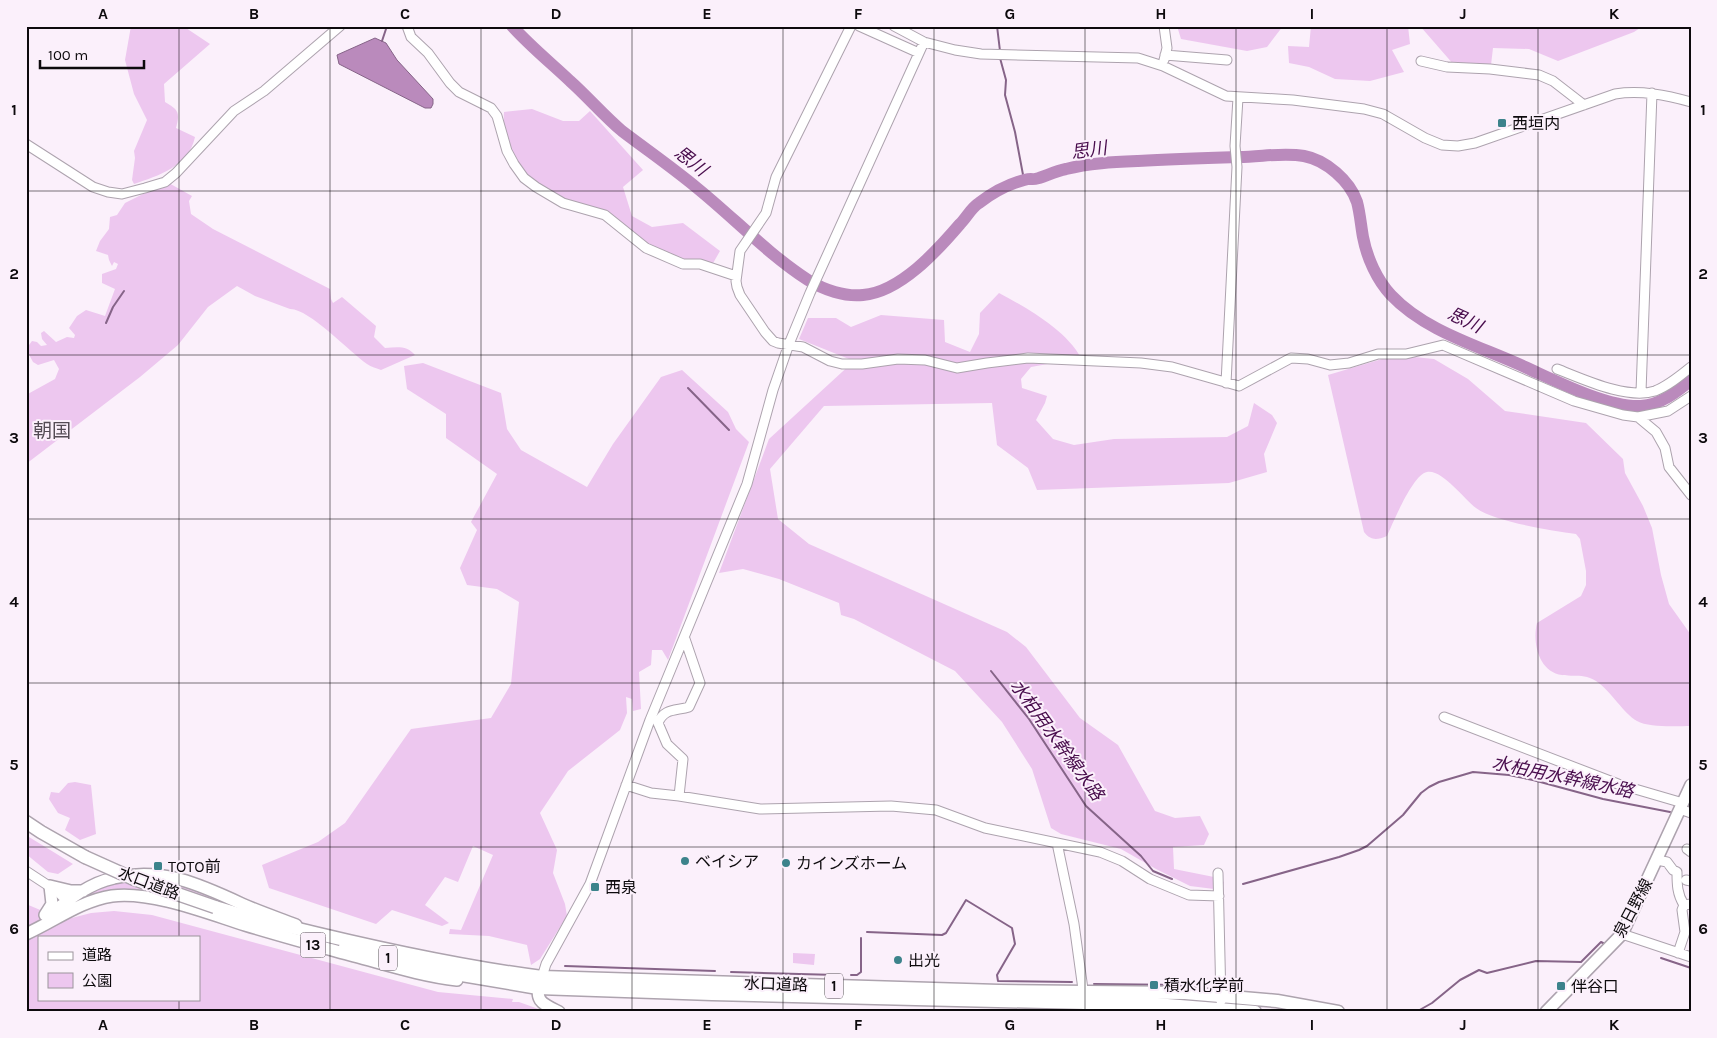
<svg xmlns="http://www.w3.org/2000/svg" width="1717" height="1038" font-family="Karla,'Noto Sans JP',sans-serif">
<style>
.green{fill:#edc7ef;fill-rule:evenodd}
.water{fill:#ba8abc;stroke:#866488}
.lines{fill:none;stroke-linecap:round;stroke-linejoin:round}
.stream{stroke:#866488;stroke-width:2}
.river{stroke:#ba8abc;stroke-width:12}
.minor-casing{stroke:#ada3ae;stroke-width:11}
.major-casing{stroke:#ada3ae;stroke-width:14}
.highway-casing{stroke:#ada3ae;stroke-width:15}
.minor{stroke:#fff;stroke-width:9}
.major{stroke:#fff;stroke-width:11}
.highway{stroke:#fff;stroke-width:12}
.highway-bridge-casing{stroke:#ada3ae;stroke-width:15;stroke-linecap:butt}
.highway-bridge{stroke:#fff;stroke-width:12}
.grid{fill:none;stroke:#0d0a0d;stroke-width:1;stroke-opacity:0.55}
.poi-dot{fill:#3c838b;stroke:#fbf0fb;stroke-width:2}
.labels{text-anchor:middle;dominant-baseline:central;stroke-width:4;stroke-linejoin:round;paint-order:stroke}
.shield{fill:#fbf0fb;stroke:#544f54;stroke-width:1}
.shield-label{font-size:15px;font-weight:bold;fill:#0d0a0d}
.poi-label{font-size:16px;fill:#0d0a0d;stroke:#fbf0fb;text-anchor:start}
.street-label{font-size:16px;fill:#0d0a0d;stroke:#fbf0fb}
.water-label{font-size:18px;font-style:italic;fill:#480c4c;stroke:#fbf0fb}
.quarter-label{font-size:19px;fill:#544c55;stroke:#fbf0fb}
.neatline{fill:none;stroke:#0d0a0d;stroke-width:2}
.grid-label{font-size:16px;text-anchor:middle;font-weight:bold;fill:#0d0a0d}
</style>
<rect width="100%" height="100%" fill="#fbf0fb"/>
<path class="green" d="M131,26h52l27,18 -46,40 1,18c14,8 15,11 11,26l19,9c-6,29 -37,39 -61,47l-2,-4 3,-22 -1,-7 13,-31 -13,-26 -9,-34z
M1177,26h106l-16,21 -20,4 -66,-12z
M1311,26h97l2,18 -18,6 12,22 -34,9 -35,-2 -26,-12 -20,-4 -1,-17 21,1z
M1420,26h223l-9,6 -76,29 -29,-12 -36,-1 -2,17h-37z
M532,109l31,12h16l11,-10 53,59 -20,17 9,29 20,11 31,-4 37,28 -8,14c-20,-4 -52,-10 -69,-22 -9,-7 -16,-17 -26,-22 -43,-22 -90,-23 -107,-76 -4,-13 -7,-19 -6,-33z
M167,182l25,14 -3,5 2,13 22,15 117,60 1,10 2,4 9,-6 34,29 -2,11 11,11c12,-1 22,-3 30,7l-34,15c-4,-2 -10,-3 -14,-6 -17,-12 -59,-56 -77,-55l-35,-13 -18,-10 -29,21 -30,38 -38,32 -114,87v-69l29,-16 4,-10 -5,-9 -16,5 -5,-3 -7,-13 6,-8 5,1 4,4 6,-1 -5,-6 -1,-6 3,-2 12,11 11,-5 7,1 1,-3 -6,-7 8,-12 9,-6 19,6 10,-27 -13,-6v-9l14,-5 2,-5 -4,-2 -2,4 -3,-6 -1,-5 -12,-4 4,-10 9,-12 1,-12 7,-2 8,-12z
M999,293c28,15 67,37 82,65l-50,9 -10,12 1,9 25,8 -2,7 -9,17 17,19 21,6 40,-6 113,-2 21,-11 6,-23 18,12 5,8 -13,31 3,18 -38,11 -192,7 -9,-22 -31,-23 -5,-42 -168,3 -54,63 8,50 31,25 198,88 19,15 54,71 38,27 37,66 20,7 25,-2 9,18 -5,11 -31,2 1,22 40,8 10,5 -2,8 -32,-4 -34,-17 -35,-20 -60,-15 -10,-6 -19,-59 -30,-47 -47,-51 -101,-52 -13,-4 -2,-12 -60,-24 -36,-10 -24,4 50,-134 85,-78 -55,-22 9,-21h28l15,9 30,-12 63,5 1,22 25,10 9,-18 1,-21z
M1404,356l30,3 34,20 37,32 81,12 37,36 2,14 18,33 9,22 9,47 8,29 22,31v91c-14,0 -42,2 -54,-5 -13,-7 -26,-30 -41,-40 -13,-8 -21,-4 -34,-6 -23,-3 -30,-32 -25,-52l44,-27 5,-11v-14l-6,-32 -4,-5c-26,-4 -81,-12 -100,-26 -12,-9 -34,-39 -49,-36 -14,2 -34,51 -40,64 -10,4 -16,5 -23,-4l-36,-157 54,-16z
M423,363l78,30 6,36 14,21 66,37 26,-43 48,-67 21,-7 46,42 8,17 13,13 -81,218 -6,-10h-10l-1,15 -12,7 2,37 -8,2 -1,-12 -6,-2 1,16 -7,17 -52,41 -28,42 17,37 -4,23 12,31 2,12 -27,43 -9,6 -4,-20 -38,-9 -40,-2 1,-5 11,1 32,-75 -20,-9 -15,36 -13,-5 -20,28 24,18 -7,3 -50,-16 -16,14 -107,-36 -7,-23 56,-23 27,-19 66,-94 80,-11 20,-34 8,-82 -22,-13 -30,-4 -7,-17 17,-38 -6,-8 26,-48 -51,-36v-24l-39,-25 -3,-23z
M75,782l16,3 5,49 -16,6 -15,-10 5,-12 -12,-5 -9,-14 2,-7 8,1 9,-10z
M26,834l3,3 44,27 -15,10 -10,-2 -22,-18z
M170,878l104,41 -176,-25 -13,3 -2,-4 32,-14z
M26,904l38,16 27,-7 23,-2 38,4 286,77 75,7 -1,3h7l28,10h-521zM39,937h160v62h-160z
M793,953l22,1 -1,11 -21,-2z"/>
<path class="water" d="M375,38l11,5 11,17 36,39v5l-2,4h-6l-86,-44 -2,-9z"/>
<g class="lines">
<path class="stream" d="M997,26l3,25
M382,41l5,-15
M1000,58l6,22 -1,15 10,37 9,48
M106,323l7,-16 11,-16
M688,388l41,42
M991,671l38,48 57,87 55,50 12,15 19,8
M1243,884l96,-27 20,-7 8,-4 36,-31 18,-22 8,-6 10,-5 34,-10 36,3 24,5 70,19 67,13
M867,932l75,3 4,-2 20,-33 46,28 3,16 -18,31 1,6 74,1
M1661,958l30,10
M565,966l150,5
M731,972l106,3
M851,975h6l4,-3v-34
M1094,984l90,1
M1416,1012l16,-9 28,-23 19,-10 8,3 49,-12 45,1 20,-20 2,1"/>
<path class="river" d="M512,26c18,20 39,37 58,55 18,16 34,35 52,50 25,19 51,37 75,57 37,30 71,66 111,92 16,10 37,17 55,15 37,-3 74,-44 97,-71 7,-7 11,-16 19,-21 13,-10 30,-19 45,-23 12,-3 4,1 15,-2 9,-3 17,-7 27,-9 23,-6 48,-7 72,-8 34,-2 67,-3 101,-4 22,0 44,-5 65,-1 22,4 46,25 53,46 3,11 4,24 6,35 4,21 14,43 28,58 35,37 89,51 134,72 29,13 83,41 116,39 19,-1 36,-14 50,-26"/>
<g class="minor-casing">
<path id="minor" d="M407,26l4,11 17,16 22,30 9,9 32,16 6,8 10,35 7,13 10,14 12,9 27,16 42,12 41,33 37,16h17l36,12
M851,26l-75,151 -10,36 -26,38 -4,30 1,6 3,8 25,37 8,9 5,2 25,4 27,14 12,3h20l36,-5 27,1 32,8 30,-5 41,-5 113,5 31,4 67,19 52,-28 17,1 22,6 19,-2 29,-9h28l37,-9 131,56 49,14 15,2 30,-6 23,-15
M859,26l60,27
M894,26l30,16 31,8 26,4 157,4 25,8 63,30 67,4 71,9 19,5 42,24 17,7 16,1 17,-3 140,-49c26,-4 51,1 76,8
M1165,55l62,5
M1164,60l3,-12 -3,-22
M1421,61l26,6 43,2 49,6 14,6 31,24
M26,144l67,43 15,5 14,2 23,-6 20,-6 11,-9 58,-62 30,-20 76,-65
M1557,369c26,10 70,31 98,22 13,-5 25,-15 36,-24
M1226,383l11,-216 -2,-21 3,-48
M1641,392l11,-299
M1638,417l18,15 9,16 4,19 22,28
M1444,717l174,67 65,19
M626,785l25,8 28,3 81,13 131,-3 45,4 49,18 115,24 22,9 28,18 39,16 30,1
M679,796l4,-37 -16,-15 -9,-21c6,-15 18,-12 31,-16l11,-24 -15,-44
M1680,809l11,4
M1057,843l17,81 11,80 4,8
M1687,849l4,3
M1657,860l10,2 6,8 4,2c0,12 0,22 7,33
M26,871l32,21 9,9
M1218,873l3,128
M1686,880l5,1
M1622,934l69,23
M1678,953l7,-21 -3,-22 2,-5 7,-1
M542,977l4,-13 44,-80 60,-164 97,-236 26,-94 16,-46 21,-51 114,-251"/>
</g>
<g class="major-casing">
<path id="major" d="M45,915l7,-11 -2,-18 21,5h12
M48,916c19,-15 41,-33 66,-38 48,-11 85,6 128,26 18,8 36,14 54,21
M26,934c29,-13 54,-33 86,-38 40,-5 95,17 133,29 36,11 73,21 109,31 34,9 68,20 103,24
M541,981c-8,20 2,23 18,31
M1546,1012l76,-78 69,-149"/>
</g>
<g class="highway-casing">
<path id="highway" d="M26,822l15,10 44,25
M215,907l64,19h7c85,21 170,40 256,51l457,14 186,2 92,8 61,11
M345,947l99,25 94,16 174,6 455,11 88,7"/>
</g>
<use href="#minor" class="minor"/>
<use href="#major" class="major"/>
<use href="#highway" class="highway"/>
<g class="highway-bridge-casing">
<path id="highway-bridge" d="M85,857l49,22 81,28"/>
</g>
<use href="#highway-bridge" class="highway-bridge"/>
</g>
<path class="grid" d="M179,26v911M330,26v986M481,26v986M632,26v986M783,26v986M934,26v986M1085,26v986M1236,26v986M1387,26v986M1538,26v986M26,191h1665M26,355h1665M26,519h1665M26,683h1665M26,847h1665M179,999v13"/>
<g class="poi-dot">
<rect x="1497" y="118" width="10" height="10" rx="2.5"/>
<circle cx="685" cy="861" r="5"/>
<circle cx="786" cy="863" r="5"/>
<rect x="153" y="861" width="10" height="10" rx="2.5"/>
<rect x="590" y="882" width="10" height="10" rx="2.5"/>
<circle cx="898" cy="960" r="5"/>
<rect x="1149" y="980" width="10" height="10" rx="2.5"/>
<rect x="1556" y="981" width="10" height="10" rx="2.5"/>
</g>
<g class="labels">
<g class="shield">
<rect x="300.5" y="932.5" width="25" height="25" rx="4"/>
<rect x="379" y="945.5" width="18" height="25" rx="4"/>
<rect x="825" y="973.5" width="18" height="25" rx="4"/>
</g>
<g class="shield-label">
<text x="313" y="945">13</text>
<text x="388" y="958">1</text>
<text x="834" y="986">1</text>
</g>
<g class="poi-label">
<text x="1512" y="123">西垣内</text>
<text x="695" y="861">ベイシア</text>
<text x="796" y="863">カインズホーム</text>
<text x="168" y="866">TOTO前</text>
<text x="605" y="887">西泉</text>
<text x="908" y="960">出光</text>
<text x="1164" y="985">積水化学前</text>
<text x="1571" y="986">伴谷口</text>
</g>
<g class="street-label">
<text transform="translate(149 883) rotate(21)">水口道路</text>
<text transform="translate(1633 908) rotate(-62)">泉日野線</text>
<text transform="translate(776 984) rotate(2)">水口道路</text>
</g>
<g class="water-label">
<text transform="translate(1089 150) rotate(-8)">思川</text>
<text transform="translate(691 161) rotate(38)">思川</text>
<text transform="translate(1465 320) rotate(25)">思川</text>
<text transform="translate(1057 740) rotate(54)">水柏用水幹線水路</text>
<text transform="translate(1563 777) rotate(12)">水柏用水幹線水路</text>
</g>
<g class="quarter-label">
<text x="52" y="431">朝国</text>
</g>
</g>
<rect width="1717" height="1038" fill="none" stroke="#fbf0fb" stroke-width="55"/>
<rect x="38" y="936" width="162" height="65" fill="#fbf0fb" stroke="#9c949c"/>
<rect x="48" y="952" width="25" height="8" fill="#ffffff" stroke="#9c949c"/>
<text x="82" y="960" font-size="15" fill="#0d0a0d">道路</text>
<rect x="48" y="973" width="25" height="15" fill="#edc7ef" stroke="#9c949c"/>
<text x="82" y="986" font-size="15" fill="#0d0a0d">公園</text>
<path d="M40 60v8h104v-8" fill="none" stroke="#0d0a0d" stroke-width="2.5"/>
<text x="48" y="60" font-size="15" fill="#0d0a0d" stroke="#fbf0fb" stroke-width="4" paint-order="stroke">100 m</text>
<rect x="28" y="28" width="1662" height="982" class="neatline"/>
<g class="grid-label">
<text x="103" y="19">A</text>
<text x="254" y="19">B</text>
<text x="405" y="19">C</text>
<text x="556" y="19">D</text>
<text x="707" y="19">E</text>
<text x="858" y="19">F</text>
<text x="1010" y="19">G</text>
<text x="1161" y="19">H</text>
<text x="1312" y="19">I</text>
<text x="1463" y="19">J</text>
<text x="1614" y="19">K</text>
<text x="14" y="115">1</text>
<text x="1703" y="115">1</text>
<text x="14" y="279">2</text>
<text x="1703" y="279">2</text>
<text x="14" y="443">3</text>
<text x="1703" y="443">3</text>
<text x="14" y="607">4</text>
<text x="1703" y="607">4</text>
<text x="14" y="770">5</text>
<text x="1703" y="770">5</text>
<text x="14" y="934">6</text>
<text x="1703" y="934">6</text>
<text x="103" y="1030">A</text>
<text x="254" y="1030">B</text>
<text x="405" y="1030">C</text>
<text x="556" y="1030">D</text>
<text x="707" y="1030">E</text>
<text x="858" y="1030">F</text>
<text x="1010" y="1030">G</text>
<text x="1161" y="1030">H</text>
<text x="1312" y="1030">I</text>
<text x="1463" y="1030">J</text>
<text x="1614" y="1030">K</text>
</g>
</svg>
